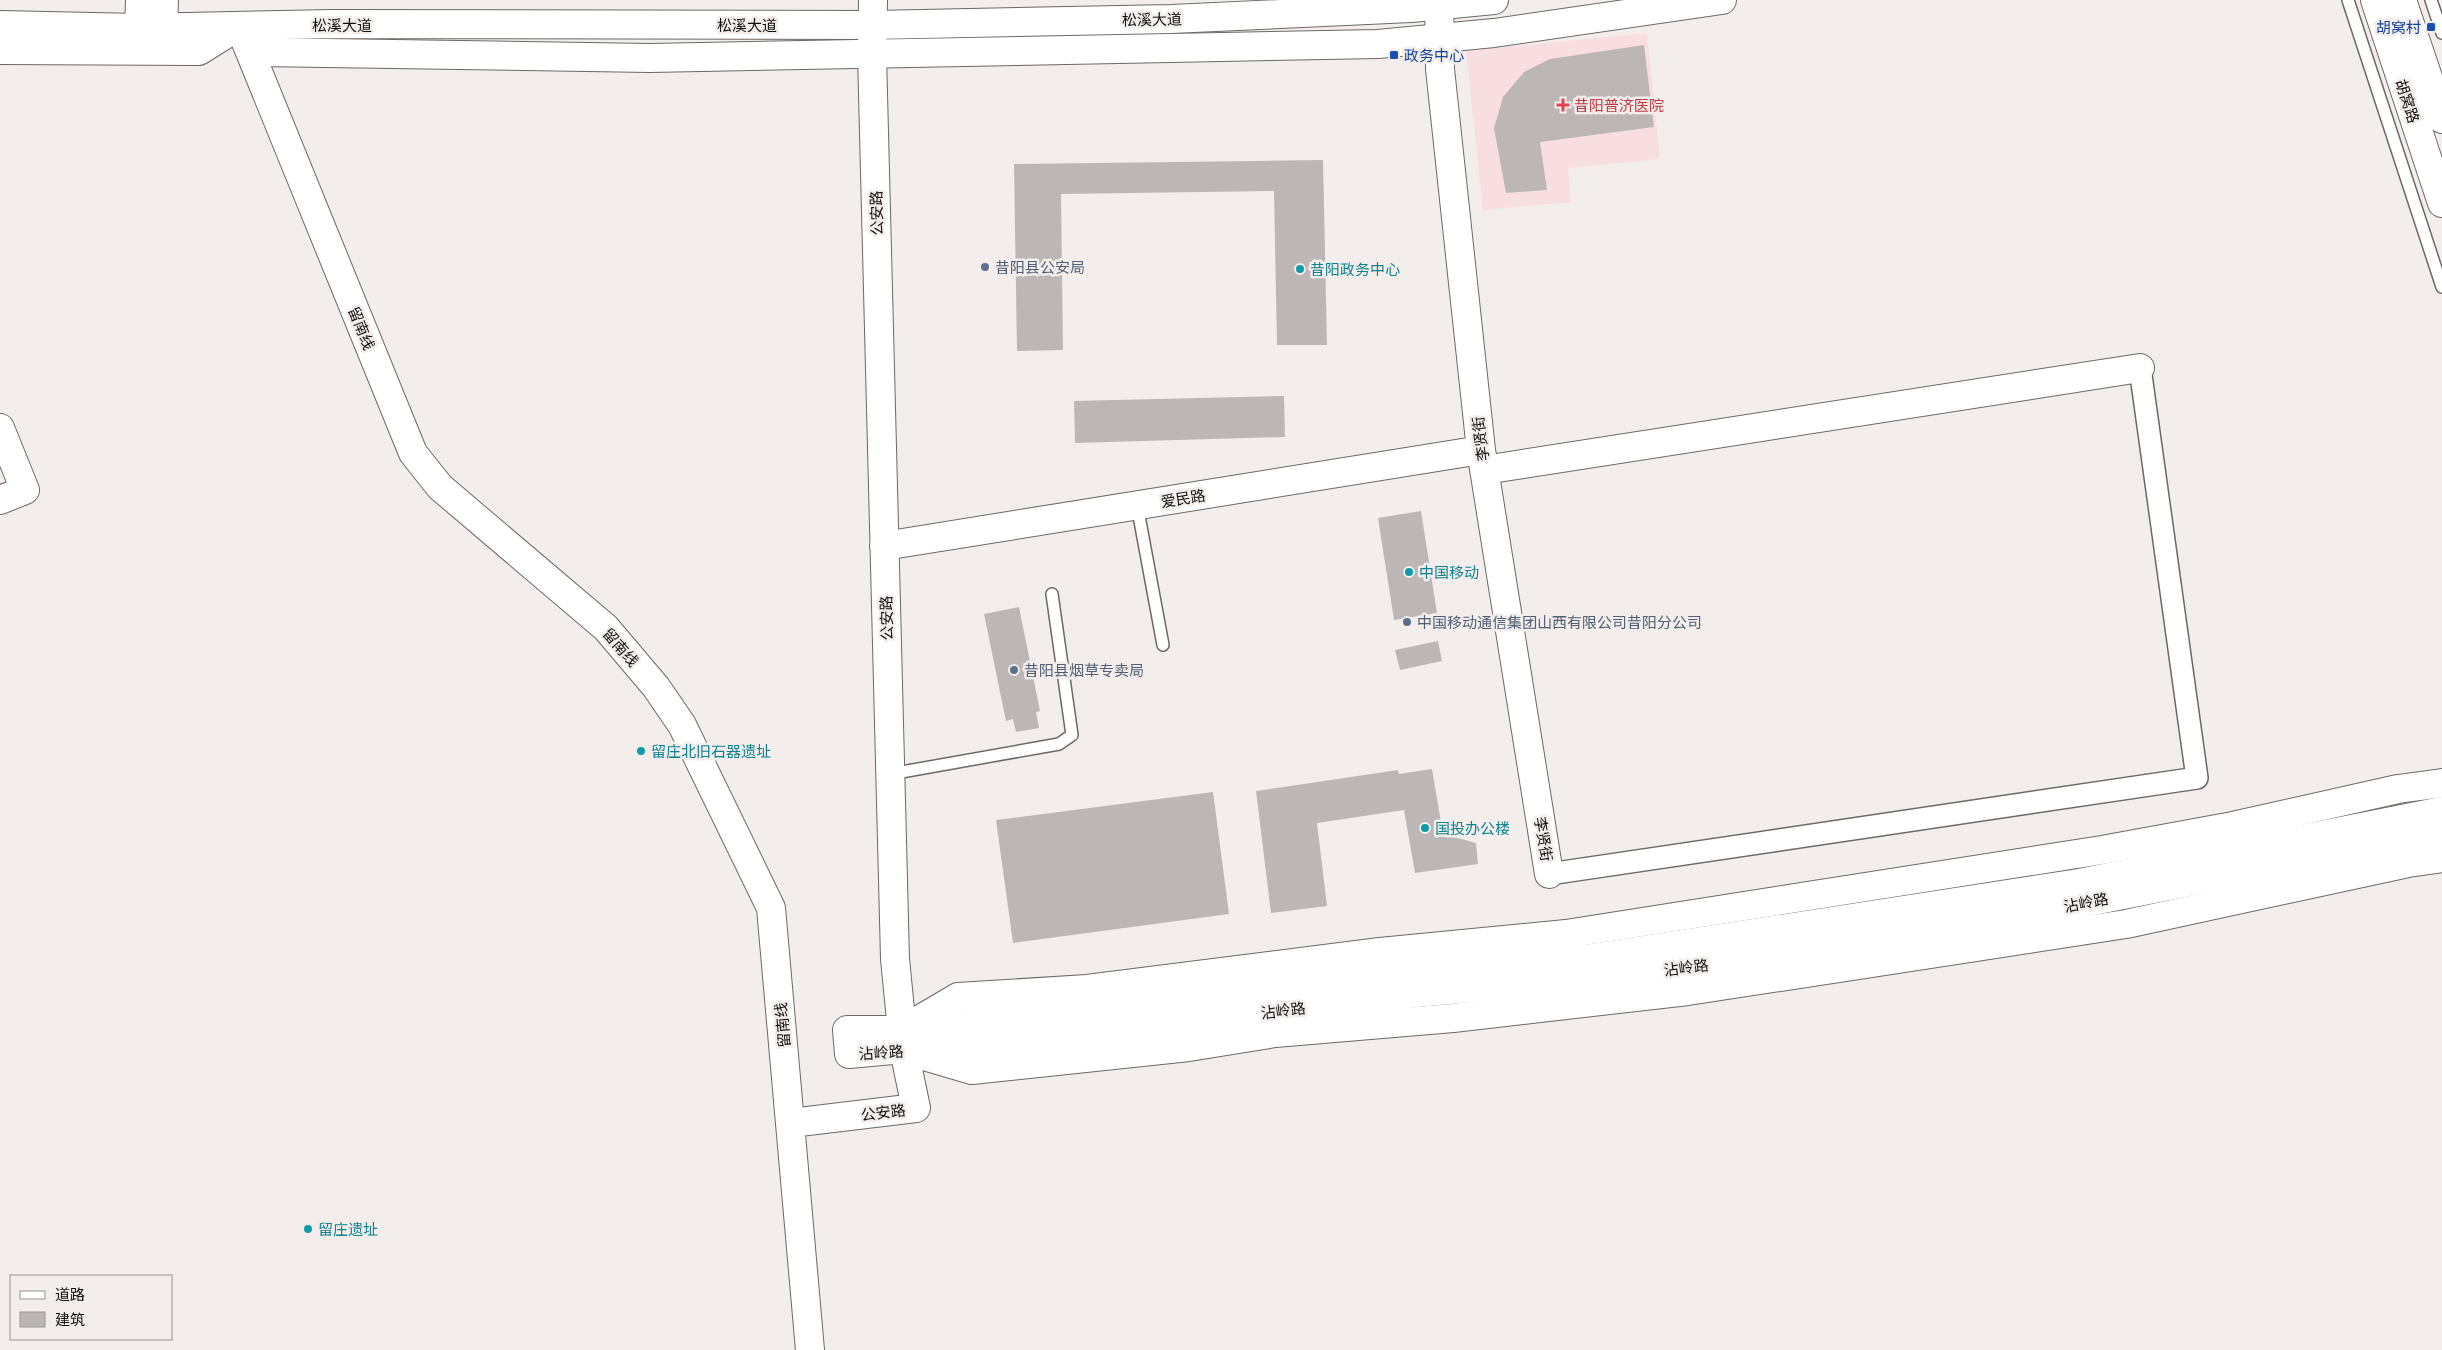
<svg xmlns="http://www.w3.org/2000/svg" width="2442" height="1350" font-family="Lato,'Noto Sans SC',sans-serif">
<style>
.industrial{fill:#f9dee1}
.building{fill:#bcb7b6}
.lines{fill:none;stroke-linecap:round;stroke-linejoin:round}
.service-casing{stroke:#6c6865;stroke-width:14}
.minor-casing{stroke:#6c6865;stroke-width:24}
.tertiary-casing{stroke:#6c6865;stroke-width:30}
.secondary-casing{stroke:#6c6865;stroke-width:30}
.primary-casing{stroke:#6c6865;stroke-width:30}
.trunk-casing{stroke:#6c6865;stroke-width:30}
.service{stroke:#fff;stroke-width:11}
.minor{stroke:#fff;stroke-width:21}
.tertiary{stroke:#fff;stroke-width:28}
.secondary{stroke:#fff;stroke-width:28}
.primary{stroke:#fff;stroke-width:28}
.trunk{stroke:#fff;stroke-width:28}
.transit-dot{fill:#1a4fb4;stroke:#f3eeeb;stroke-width:2}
.health-dot{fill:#e0444e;stroke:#f3eeeb;stroke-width:2}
.service-dot{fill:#5c6f8a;stroke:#f3eeeb;stroke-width:2}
.culture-dot{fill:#0f9aa8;stroke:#f3eeeb;stroke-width:2}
.labels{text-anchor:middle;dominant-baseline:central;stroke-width:5;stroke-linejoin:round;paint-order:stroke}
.street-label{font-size:15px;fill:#100e0d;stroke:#f3eeeb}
.transit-label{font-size:15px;fill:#164399;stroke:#f3eeeb;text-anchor:end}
.health-label{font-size:15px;fill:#be3a42;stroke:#f3eeeb;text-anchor:start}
.service-label{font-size:15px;fill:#4e5e75;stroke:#f3eeeb;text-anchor:start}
.culture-label{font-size:15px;fill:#0d838f;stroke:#f3eeeb;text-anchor:start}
</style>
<rect width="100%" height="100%" fill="#f3eeeb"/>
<path class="industrial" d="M1647,33l13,126 -92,9 3,34 -88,8 -17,-159z"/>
<path class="building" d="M1644,45l10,82 -114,15 7,48 -41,3 -12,-65 9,-31 21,-25 26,-13z
M1323,160l4,185h-50l-3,-154 -213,3 2,156 -46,1 -3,-187z
M1284,396l1,41 -210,6 -1,-42z
M1421,511l16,102 -43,7 -16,-102z
M1019,607l21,104 -4,1 3,16 -23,4 -3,-13 -7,2 -22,-107z
M1438,641l4,20 -42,9 -5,-20z
M1432,769l11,65 33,9 2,21 -63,9 -11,-63 -87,13 10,83 -56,7 -15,-122 142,-21 1,4z
M1213,792l16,122 -216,29 -17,-123z"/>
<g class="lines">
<g class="service-casing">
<path id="service" d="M2348,0l94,287
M2431,0l11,33
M1137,505l26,140
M890,774l169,-30 13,-9 -20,-141"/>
</g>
<g class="minor-casing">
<path id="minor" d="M1549,874l648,-96 -57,-410"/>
</g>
<g class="tertiary-casing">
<path id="tertiary" d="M1439,0l1,69 41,381 68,424
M2375,0l67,203
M2402,0l40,119
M241,30l172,423 27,34 166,141 50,59 26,38 89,183 39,442
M0,428l25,62 -25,10
M1484,470l656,-102
M884,546l597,-96
M902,1030l56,-33 129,-8 293,-37 186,-18 536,-84 131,-24 165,-37 44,-6
M904,1050l68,20 217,-23 86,-14 178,-15 235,-27 438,-67 282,-61 34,-5
M791,1123l125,-15 -12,-58 -9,-91 -23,-905 1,-54"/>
</g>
<g class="secondary-casing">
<path id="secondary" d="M0,50l199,1 40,-25 20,26 391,6 728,-14 116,-11 228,-33
M2442,811l-363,72 -494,76 -226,21 -205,26 -252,24h-55l2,24 302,-28 265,-33 267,-24 329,-52 430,-85"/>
</g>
<g class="primary-casing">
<path id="primary" d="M163,27l1,-27
M139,28l1,-28"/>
</g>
<g class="trunk-casing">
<path id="trunk" d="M0,25l139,3 193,-4 541,1 298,-6 240,-11 83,-8"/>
</g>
<use href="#service" class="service"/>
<use href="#minor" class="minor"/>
<use href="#tertiary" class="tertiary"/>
<use href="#secondary" class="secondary"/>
<use href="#primary" class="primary"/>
<use href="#trunk" class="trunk"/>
</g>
<g class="transit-dot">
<rect x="2426" y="22" width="10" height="10" rx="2.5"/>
<rect x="1389" y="50" width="10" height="10" rx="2.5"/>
</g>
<path class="health-dot" d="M1560.5 97.5h5v5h5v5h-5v5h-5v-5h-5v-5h5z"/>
<g class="service-dot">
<circle cx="985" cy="267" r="5"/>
<circle cx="1407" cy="622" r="5"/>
<circle cx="1014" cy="670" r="5"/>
</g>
<g class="culture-dot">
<circle cx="1300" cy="269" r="5"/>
<circle cx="1409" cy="572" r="5"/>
<circle cx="641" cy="751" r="5"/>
<circle cx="1425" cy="828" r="5"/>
<circle cx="308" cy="1229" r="5"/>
</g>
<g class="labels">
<g class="street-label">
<text transform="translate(1152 19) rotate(-1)">松溪大道</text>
<text x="342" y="25">松溪大道</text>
<text x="747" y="25">松溪大道</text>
<text transform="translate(2408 101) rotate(72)">胡窝路</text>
<text transform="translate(876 213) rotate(-91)">公安路</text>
<text transform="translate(362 328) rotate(68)">留南线</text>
<text transform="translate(1480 439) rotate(-97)">李贤街</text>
<text transform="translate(1183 498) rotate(-9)">爱民路</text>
<text transform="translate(886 618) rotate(-91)">公安路</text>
<text transform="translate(621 647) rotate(49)">留南线</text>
<text transform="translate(1544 839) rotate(81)">李贤街</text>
<text transform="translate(2086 902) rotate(-11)">沾岭路</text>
<text transform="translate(1686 967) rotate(-7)">沾岭路</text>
<text transform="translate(1283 1010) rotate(-7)">沾岭路</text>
<text transform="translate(782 1025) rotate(-95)">留南线</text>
<text transform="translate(881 1052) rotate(-4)">沾岭路</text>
<text transform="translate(883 1112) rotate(-7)">公安路</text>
</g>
<g class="transit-label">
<text x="2421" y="27">胡窝村</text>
<text x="1404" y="55" text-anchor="start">政务中心</text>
</g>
<g class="health-label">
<text x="1574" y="105">昔阳普济医院</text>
</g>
<g class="service-label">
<text x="995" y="267">昔阳县公安局</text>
<text x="1417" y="622">中国移动通信集团山西有限公司昔阳分公司</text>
<text x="1024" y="670">昔阳县烟草专卖局</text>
</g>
<g class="culture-label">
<text x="1310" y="269">昔阳政务中心</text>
<text x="1419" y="572">中国移动</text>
<text x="651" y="751">留庄北旧石器遗址</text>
<text x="1435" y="828">国投办公楼</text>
<text x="318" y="1229">留庄遗址</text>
</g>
</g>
<rect x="10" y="1275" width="162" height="65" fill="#f3eeeb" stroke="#989492"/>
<rect x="20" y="1291" width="25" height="8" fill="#ffffff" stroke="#989492"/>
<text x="55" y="1300" font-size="15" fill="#100e0d">道路</text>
<rect x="20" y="1312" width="25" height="15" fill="#bcb7b6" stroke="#989492"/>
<text x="55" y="1325" font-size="15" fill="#100e0d">建筑</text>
</svg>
